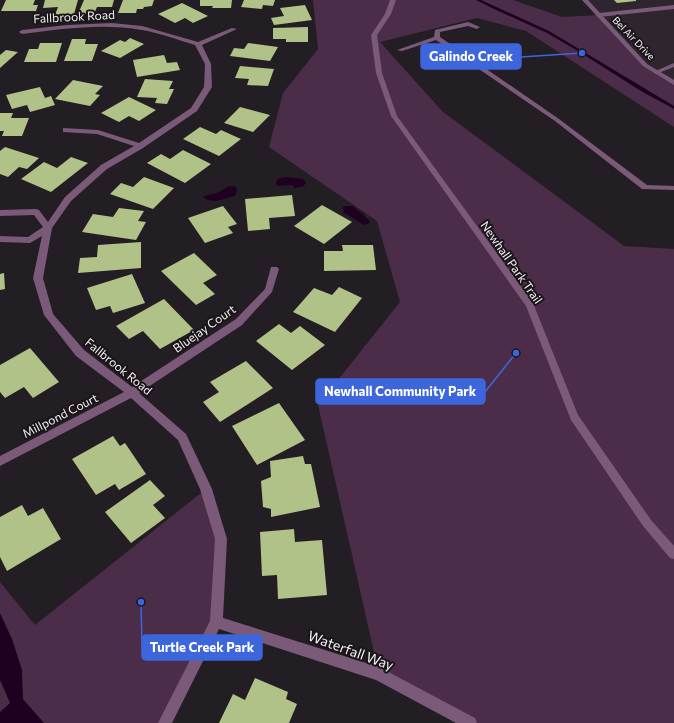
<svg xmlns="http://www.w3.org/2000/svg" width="674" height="723" font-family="Commissioner,sans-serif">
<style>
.built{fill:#2f252e}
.green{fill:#4b2d49}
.water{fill:#200020}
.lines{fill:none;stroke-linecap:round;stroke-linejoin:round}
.stream{fill:#200020;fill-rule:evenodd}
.building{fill:#b0c287}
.service{fill:#7b5978;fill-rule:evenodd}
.minor{fill:#7b5978;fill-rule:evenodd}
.labels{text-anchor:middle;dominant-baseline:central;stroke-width:4;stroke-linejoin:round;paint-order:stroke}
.far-street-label{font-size:10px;fill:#f3f0f3;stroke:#1a1519}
.street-label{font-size:12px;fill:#f3f0f3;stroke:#1a1519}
.near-street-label{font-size:14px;fill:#f3f0f3;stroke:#1a1519}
.leader{fill:none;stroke:#3d66dc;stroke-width:1.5}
.callout-dot{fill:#3d66dc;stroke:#1a1519;stroke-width:1.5}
.callout{fill:#3d66dc;stroke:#3d66dc;stroke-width:1.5}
.callout-label{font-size:13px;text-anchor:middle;font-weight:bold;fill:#fff}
</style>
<rect width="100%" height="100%" fill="#231e23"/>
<path class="built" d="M585,0h89v81l-29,-16z"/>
<path class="green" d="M313,0h200l49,17 37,-2 46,50 29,18v44l-148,-96 -49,-13 -97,24 63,70 181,134 50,3v474h-204l-91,-49 -61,-269 82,-103 -23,-81 -108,-74 14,-54 35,-44z
M206,489l15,50 -5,83 -51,101h-165v-141l35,43z"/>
<path class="water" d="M286,177l17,2 3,3 -2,4 -9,2 -3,-3 -14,1 -2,-2 1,-5z
M231,186l5,1 1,3 -2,6 -19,5 -9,-1 -4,-3c5,-3 11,-3 16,-5 4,-2 7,-5 12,-6z
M344,206h9l17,15 -2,3 -4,1 -21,-13 1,-2 -2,-2z
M0,613l12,26 10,31 1,29 21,24h-44v-11l10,-9 -10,-23z"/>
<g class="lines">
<path class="stream" d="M476,0h5l68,31 125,75v3l-33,-18 -63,-40 -31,-18 -53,-24z"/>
</g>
<path class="building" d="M6,0h29l-2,5h5l-2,6h-35z
M45,0h33l-4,14 -19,1 3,-8 -15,1z
M84,0h30l-2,7h-15l-3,7h-16z
M123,0h31l-2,6 -8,1 -1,2h-6l-1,4h-18z
M200,0h32l-1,8h-19l1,-2h-13z
M244,0h31l-2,6 -10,-1 -1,4 -21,-2z
M614,0h22v1l-19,2z
M182,3l26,13 -15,7 -8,-5 -10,5 -17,-9z
M305,5l7,15 -38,5 -3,-7 13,-2 -4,-8z
M308,27v15h-22v-3h-13v-11z
M130,38l14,6 -24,14 -19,-7 19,-11 5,2z
M72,39h14l-1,5h13l-6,17h-28z
M40,43h22l-6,19h-32l5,-13h9z
M248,43l30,4 -8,14 -40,-5 4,-8 10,1z
M6,50l12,2 -18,16v-13z
M164,55l3,8 10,-1 3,8 -43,7 -4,-17z
M240,66l34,3 -6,17 -21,-1 2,-6 -14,-1z
M145,79l28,2 -4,8h5l-7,15 -12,-1 2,-5 -20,-1z
M73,80l30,6 -8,8 5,1 -10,11 -35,-7z
M40,87l5,11 6,-2 4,9 -25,7 -3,-7 -15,4 -6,-14z
M129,97l27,13 -17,11 -10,-5 -10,6 -18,-9z
M240,107l30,8 -17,17 -29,-9z
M0,113h13l-2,5h18l-7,18h-20l2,-5h-4z
M200,127l16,7 5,-4 20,9 -22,17 -36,-17z
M5,147l34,11 -12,11 -8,-2 -11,10 -8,-3v-23z
M183,150l28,14 -26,19 -38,-20 14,-9 9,5z
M71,157l17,6 -37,29 -30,-13 23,-17 13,6z
M144,177l30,11 -21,21 -43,-15 11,-11 12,4z
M292,195l3,21 -26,2 1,11 -22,2 -3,-32z
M322,205l30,17 -28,22 -30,-18z
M223,206l14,18 -9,3 5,6 -28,10 -17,-25z
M119,208l25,3 -6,10 8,1 -10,18 -54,-8 11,-18 20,3z
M141,242v26l-63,5 2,-15 17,-1 1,-12z
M342,245h31l3,25 -52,1v-20h19z
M194,253l23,22 -14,8 12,11 -19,11 -35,-34z
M4,273l1,16 -5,1v-16z
M132,274l13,29 -32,10 -3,-7 -14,4 -9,-22z
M339,287l23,11 -27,34 -42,-20 21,-24 18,7z
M164,299l30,31 -34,19 -17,-18 -14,8 -13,-13z
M279,324l12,9 9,-7 25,19 -33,25 -36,-29z
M30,348l29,34 -26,16 -9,-11 -19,11 -5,-6v-27z
M246,361l27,27 -53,34 -17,-20 16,-10 -9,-10z
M279,403l26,37 -48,25 -25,-39z
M113,436l7,10 5,-3 21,31 -27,16 -4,-6 -19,11 -24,-36z
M303,456l2,8h6l9,43 -49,10v-8l-8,-2 -2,-26 10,-4 -1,-16z
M150,480l15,16 -12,9 12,13 -34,25 -26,-31z
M22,505l6,11 15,-8 18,31 -54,32 -7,-14v-40z
M294,529l1,13 27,-2 5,55 -49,4 -1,-24 -15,1 -2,-44z
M255,678l33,14 -2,7 11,5 -8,19h-70l14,-29 12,6z"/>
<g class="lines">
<path class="service" d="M390,0h6l-5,14 -14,21 5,38 15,43 136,187 45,112 73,105 23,26v13l-4,-1 -27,-32 -72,-106 -45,-114 -135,-190 -15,-43 -5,-38 14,-21z
M674,5v4l-75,8 -3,-2 3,-2z
M468,22l12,5 -3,2 -9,-3 -28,6v5l119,82 88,66 27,1v4l-32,-1 -87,-68 -119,-81 -34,11 -5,-1 37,-13 1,-7z
M674,63v4l-18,7 -3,-2z"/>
<path class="minor" d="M582,0h6l59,64 27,16v5l-31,-19z
M112,23l30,3 56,16 34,-14 5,1 -35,16 9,19 1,23 -15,24 -54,37 -36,21 -36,32 -19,27 -9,50 10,36 31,36 48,37 104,-68 29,-30 6,-22h6l2,2 -7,23 -30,33 -103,68 47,41 26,55 15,50 -4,79 156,49 96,51 2,5h-21l-80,-43 -157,-51 -47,94h-14l52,-102 5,-82 -15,-50 -22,-49 -47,-42 -131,68v-10l124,-64 -48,-36 -32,-41 -11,-37 9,-42 -12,7 -30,-1v-6l28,1 15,-10 -9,-12 -34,1v-6l36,-1 3,1 9,12 17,-25 36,-32 33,-19 -37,-12 -34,-2v-4l35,2 41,13 52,-35 13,-21 1,-23 -10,-19c-17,-5 -35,-12 -53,-15 -40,-7 -81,-1 -120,4l-3,-2 3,-2 45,-5z"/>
</g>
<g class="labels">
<g class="far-street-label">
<text transform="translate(634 38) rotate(46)">Bel Air Drive</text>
</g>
<g class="street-label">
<text transform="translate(74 16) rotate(-3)">Fallbrook Road</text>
<text transform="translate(512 262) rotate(55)">Newhall Park Trail</text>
<text transform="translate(204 328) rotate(-35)">Bluejay Court</text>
<text transform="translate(119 366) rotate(39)">Fallbrook Road</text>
<text transform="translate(60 415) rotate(-27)">Millpond Court</text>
</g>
<g class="near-street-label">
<text transform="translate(351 650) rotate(20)">Waterfall Way</text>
</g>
</g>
<path class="leader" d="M582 53L521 57M516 353L485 392M141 602L142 647"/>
<g class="callout-dot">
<circle cx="582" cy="53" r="4"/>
<circle cx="516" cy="353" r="4"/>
<circle cx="141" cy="602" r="4"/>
</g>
<g class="callout">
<rect x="421" y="44" width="100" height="25" rx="4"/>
<rect x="316" y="379" width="169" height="25" rx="4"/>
<rect x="142" y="635" width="120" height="25" rx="4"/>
</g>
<g class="callout-label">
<text x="471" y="61">Galindo Creek</text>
<text x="400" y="396">Newhall Community Park</text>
<text x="202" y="652">Turtle Creek Park</text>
</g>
</svg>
